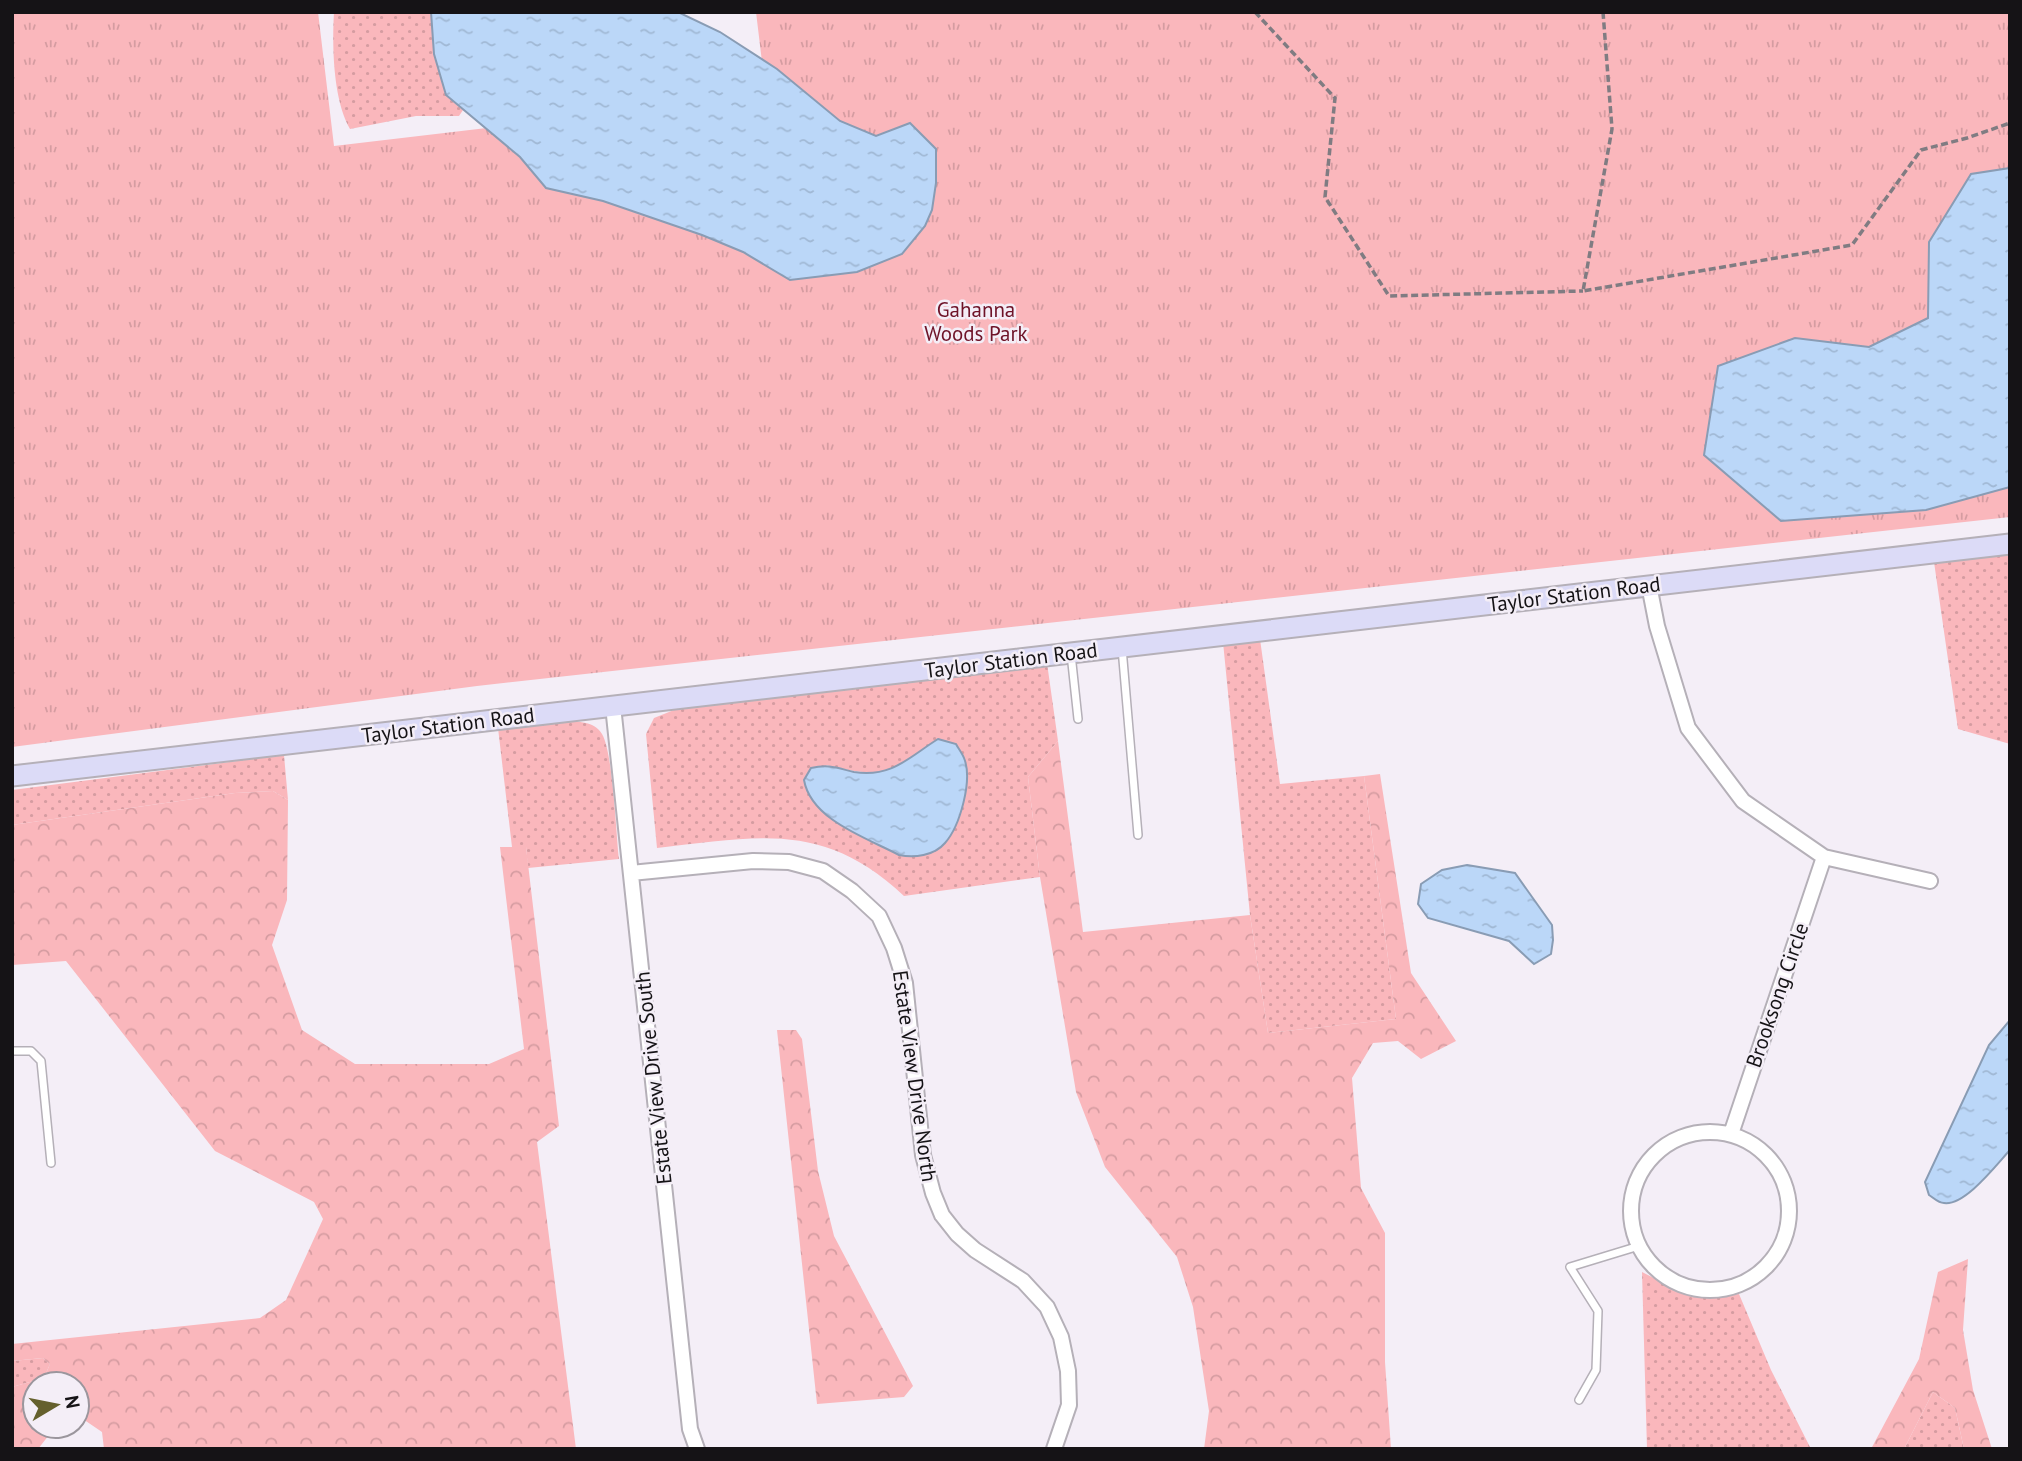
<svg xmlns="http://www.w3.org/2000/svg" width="2022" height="1461" font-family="'PT Sans',sans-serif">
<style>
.grass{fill:url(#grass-dots);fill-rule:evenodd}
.forest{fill:url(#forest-crowns)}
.park{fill:url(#park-tufts)}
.water{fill:url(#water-ripples);stroke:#899cb4;stroke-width:2}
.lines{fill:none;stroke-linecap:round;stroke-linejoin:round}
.service-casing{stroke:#b5b0b8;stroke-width:10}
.minor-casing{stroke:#b5b0b8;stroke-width:18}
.secondary-casing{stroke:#b5b0b8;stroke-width:23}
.path{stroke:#807c82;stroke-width:3.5;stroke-dasharray:7 3.5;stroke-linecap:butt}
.service{stroke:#fff;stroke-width:7}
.minor{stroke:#fff;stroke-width:14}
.secondary{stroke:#dcdbf7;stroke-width:19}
.labels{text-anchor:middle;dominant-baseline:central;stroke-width:5;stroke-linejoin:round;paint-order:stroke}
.park-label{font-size:21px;fill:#6e1328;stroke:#f4eef7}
.street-label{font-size:21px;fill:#151316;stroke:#f4eef7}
</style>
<defs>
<pattern id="grass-dots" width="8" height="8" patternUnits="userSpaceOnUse" patternTransform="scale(1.75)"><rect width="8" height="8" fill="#fab7bc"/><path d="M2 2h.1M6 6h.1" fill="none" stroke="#d59ca1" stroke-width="1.8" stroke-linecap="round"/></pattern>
<pattern id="forest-crowns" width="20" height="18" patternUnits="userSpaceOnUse" patternTransform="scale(1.75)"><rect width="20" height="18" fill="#fab7bc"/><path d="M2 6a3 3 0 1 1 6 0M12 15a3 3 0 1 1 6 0" fill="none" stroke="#d59ca1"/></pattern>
<pattern id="park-tufts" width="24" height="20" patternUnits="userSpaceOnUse" patternTransform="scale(1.75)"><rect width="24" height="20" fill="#fab7bc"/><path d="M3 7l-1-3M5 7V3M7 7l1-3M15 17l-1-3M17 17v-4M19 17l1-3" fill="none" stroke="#d59ca1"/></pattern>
<pattern id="water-ripples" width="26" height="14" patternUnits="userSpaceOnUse" patternTransform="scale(1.75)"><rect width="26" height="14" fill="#bbd7f8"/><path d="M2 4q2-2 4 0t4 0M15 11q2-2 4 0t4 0" fill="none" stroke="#a0b8d4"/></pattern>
</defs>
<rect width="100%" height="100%" fill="#f4eef7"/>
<path class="grass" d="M334,12h97l3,42 12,41 17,15 -4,6h-43l-66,13c-17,-30 -18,-82 -16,-117z
M2010,553v191l-52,-15 -24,-167z
M1260,639l20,145 84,-8 32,243 -128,14 -18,-118 -27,-273z
M1047,663l11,78 -30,36 12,100 -136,19c-80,-76 -148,-59 -247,-48l-11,-114 8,-16 20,-8zM938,739l-39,116 -73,-90c23,5 54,14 76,0 12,-8 23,-18 36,-26z
M563,721c13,1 31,-1 39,13 11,18 14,100 17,125l-91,9 -2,-21h-14l-14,-119z
M284,755l4,45 -15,-9 -38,2 -223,32v-35z
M1642,1272c36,18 56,27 97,22l32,76 40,79h-164z
M43,1358l7,6 -6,14 -32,9v-26z
M1933,1392l22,16 9,41h-60z"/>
<path class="forest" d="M1058,741l25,191 167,-17 18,118 128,-14 -32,-243 16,-2 31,199 45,68 -35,18 -23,-18 -25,2 -21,35 9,110 24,45v129l6,87h-187l5,-38 -16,-104 -16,-50 -72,-90 -29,-75 -36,-215 -12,-100z
M273,791l15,9 -1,100 -15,45 30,85 53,34h134l35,-15 -24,-202h26l33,279 -22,16 39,307h-472l-2,-17 -25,-17v-31h-42v42h21l-18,23h-26v-62l32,-9 6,-14 -7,-6 -31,3v-17l248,-26 26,-18 37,-81 -9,-17 -99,-51 -149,-190 -54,4v-140l223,-32z
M777,1030h19l6,9 16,132 16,65 79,150 -9,11 -87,7z
M1968,1259l-5,71 10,60 19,59h-28l-9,-41 -22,-16 -29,57h-33l48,-90 19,-87z"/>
<path class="park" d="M12,12h306l16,134 432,-51 -10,-83h1254v505l-1533,169 -465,61z"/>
<path class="water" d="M431,12h247l42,20 57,37 63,52 36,15 34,-13 26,26v34l-4,27 -7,16 -23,28 -45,18 -67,8 -47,-28 -41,-17 -99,-34 -57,-13 -26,-31 -74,-62 -12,-41z
M2010,168v319l-84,23 -145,11 -77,-66 14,-89 77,-28 74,9 59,-29 1,-76 42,-68z
M938,739l18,5c2,4 6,9 8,14 9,22 -4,68 -19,85 -11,13 -31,15 -46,12 -32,-17 -88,-35 -95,-75l7,-12c18,-4 26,0 43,4 38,6 55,-15 84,-33z
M1467,865l48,8 37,52 1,15 -2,14 -17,10 -25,-23 -81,-23 -10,-14 3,-20 21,-14z
M2010,1020v130c-14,15 -45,56 -66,53 -6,0 -10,-5 -15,-8l-4,-13 64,-137z"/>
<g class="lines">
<g class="service-casing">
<path id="service" d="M1122,648l16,187
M1071,654l7,65
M12,1051h19l10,10 10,102
M1579,1400l17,-30 2,-59 -28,-44 69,-21"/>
</g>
<g class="minor-casing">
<path id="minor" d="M1649,585l8,41 31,102 55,73 81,56 106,24
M613,706l77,723 7,20
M631,873l122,-12 36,1 34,9 29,20 27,25 15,32 11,35 18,172 10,38 9,22 15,19 18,16 48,31 24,26 14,30 7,34 1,34 -15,44
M1631 1211a79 79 0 1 1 158 0a79 79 0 1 1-158 0Z
M1731,1134l93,-277"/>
</g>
<g class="secondary-casing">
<path id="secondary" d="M12,776l1998,-232"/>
</g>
<path class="path" d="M1255,12l80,86 -10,99 64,99 194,-5
M1603,12l9,117 -29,162 269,-46 69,-95 46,-12 43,-15"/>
<use href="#service" class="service"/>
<use href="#minor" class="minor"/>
<use href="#secondary" class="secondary"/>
</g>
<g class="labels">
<g class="park-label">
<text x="976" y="309">Gahanna<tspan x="976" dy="24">Woods Park</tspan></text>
</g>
<g class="street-label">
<text transform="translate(1574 594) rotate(-7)">Taylor Station Road</text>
<text transform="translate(1011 660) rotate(-7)">Taylor Station Road</text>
<text transform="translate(448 725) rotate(-7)">Taylor Station Road</text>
<text transform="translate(1777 995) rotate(-71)">Brooksong Circle</text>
<text transform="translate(915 1076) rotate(82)">Estate View Drive North</text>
<text transform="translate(653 1078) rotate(-96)">Estate View Drive South</text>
</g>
</g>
<rect width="2022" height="1461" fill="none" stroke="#151316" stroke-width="28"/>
<g transform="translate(56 1405) rotate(80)"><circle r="33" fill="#f4eef7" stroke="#9b969d" stroke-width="2"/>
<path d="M0-5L12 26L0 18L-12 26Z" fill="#65602d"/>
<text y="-10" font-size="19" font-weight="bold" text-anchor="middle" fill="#151316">N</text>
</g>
</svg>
